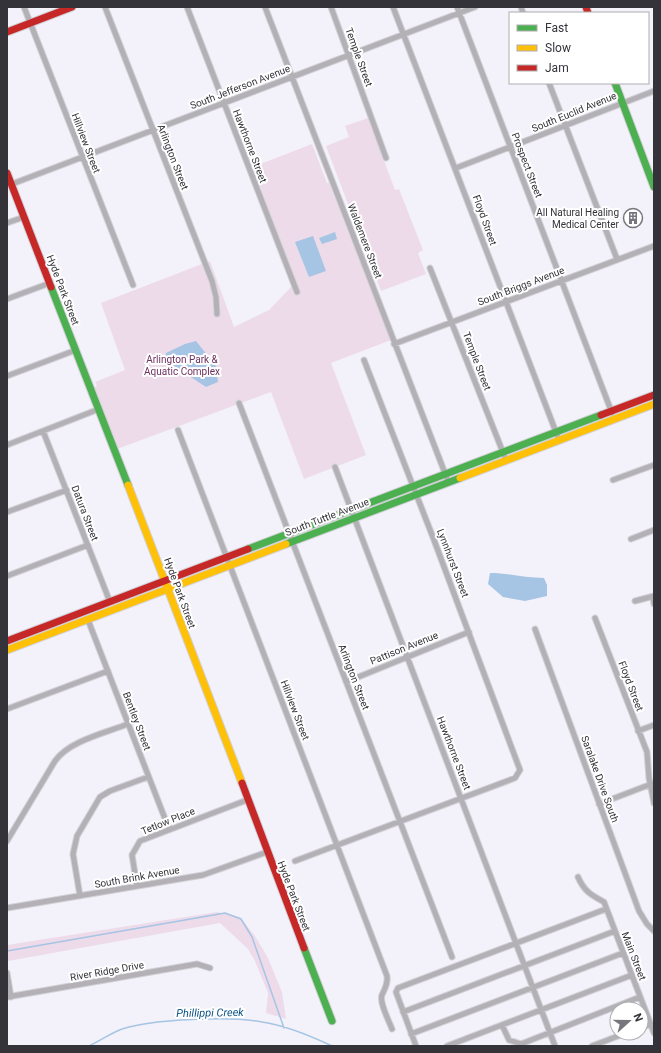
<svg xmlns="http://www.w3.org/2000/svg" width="661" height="1053" font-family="Roboto,sans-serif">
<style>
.green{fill:#eddbea}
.water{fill:#a6c4e3}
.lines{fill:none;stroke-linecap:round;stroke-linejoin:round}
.stream{stroke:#a6c4e3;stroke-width:1.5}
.street-casing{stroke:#d1d0d7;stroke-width:7}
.fast-casing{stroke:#d1d0d7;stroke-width:9}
.slow-casing{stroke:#d1d0d7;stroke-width:9}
.jam-casing{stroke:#d1d0d7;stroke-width:9}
.street{stroke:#b3b1b5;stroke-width:5}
.fast{stroke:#4caf50;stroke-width:7}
.slow{stroke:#ffc107;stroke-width:7}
.jam{stroke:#c62828;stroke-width:7}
.labels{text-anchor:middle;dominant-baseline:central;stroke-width:4;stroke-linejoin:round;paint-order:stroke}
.street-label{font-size:10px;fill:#34333a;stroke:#fff}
.poi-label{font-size:10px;fill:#34333a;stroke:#fff;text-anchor:end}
.park-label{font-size:10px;fill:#6d315f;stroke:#fff}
.water-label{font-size:11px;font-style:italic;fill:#095284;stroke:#fff}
</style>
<rect width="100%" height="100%" fill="#f3f2fa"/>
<path class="green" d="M368,118l27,72 4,-1 24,61 -5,3 8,21 -45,17 -55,-145 23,-9 -4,-11z
M312,144l15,39h2l62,157 -60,23 35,92 -62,24 -33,-87 -154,57 -24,-61 4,-2 -2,-4 30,-12 -24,-67 101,-39 17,45 -1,-18 -11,-29 3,-1 24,66 35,-17 23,-24 3,9 5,-2 -47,-126z
M217,912l23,5 15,19 13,22 14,34 4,27 -20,-6 2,-20 -13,-32 -7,-12 -28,-26 -212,38 -1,-16z"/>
<path class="water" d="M335,232l2,7 -15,5 -3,-6z
M313,236l13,35 -17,6 -14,-35z
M196,341l20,25 2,16 -12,5 -41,-27 1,-7 19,-9z
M490,573c19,0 35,5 54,5l3,7v11l-22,5 -22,-4 -15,-13z"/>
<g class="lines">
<path class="stream" d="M7,951l218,-38 16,6 11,18 32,91
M89,1046c11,-5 22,-13 33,-17 31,-10 108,-13 140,-7 21,3 51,15 70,24"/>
<g class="street-casing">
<path id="street" d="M24,7l109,278
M105,7l107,274 4,16 1,17
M187,7l110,285
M265,7l183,474
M331,7l55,151
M393,7l166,433
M457,7l155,406
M521,7l2,6
M549,83l68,176
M456,168l198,-77
M12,184l463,-177
M7,223l17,-6
M430,268l76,192
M7,299l43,-16
M394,344l260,-98
M7,376l69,-26
M239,403l213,554
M178,430l209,546c1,8 -2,12 -5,19 -3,7 7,26 10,34
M43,431l67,171
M7,445l92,-36
M335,467l220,579
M613,480l41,-15
M7,512l60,-22
M631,539l23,-9
M7,576l81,-31
M653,597l1,7
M635,601l19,-5
M595,618l52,134 2,26 5,25
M88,620l81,209
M535,629l104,282 8,13 7,7
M346,682l123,-50
M7,709l101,-38
M638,731l16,-6
M599,804l55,-21
M7,841l48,-80c14,-20 50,-28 73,-37
M295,861l220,-83 5,-8 -86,-230 -70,-180
M578,877c6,14 13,18 26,25l50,131
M137,886l-5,-31 8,-14 107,-41
M80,896l-7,-42 4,-18 23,-39 10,-6 38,-14
M7,908l196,-33 64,-23
M7,973l4,24
M7,997l190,-33 13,4
M403,1012l212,-81
M502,1025l7,15 12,4 119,-47
M641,1027l10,-3
M411,1034l212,-81
M416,1046l-20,-54 2,-4 208,-79
M447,1046l185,-71
M592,1046l34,-13"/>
</g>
<g class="fast-casing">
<path id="fast" d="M615,83l39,104
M51,287l77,198
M286,544l174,-66
M248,549l353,-134
M304,948l28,73"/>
</g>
<g class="slow-casing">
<path id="slow" d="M460,478l194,-74
M128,485l114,298
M7,650l279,-106"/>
</g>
<g class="jam-casing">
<path id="jam" d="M586,7l2,6
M7,32l65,-25
M7,173l44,114
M601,415l53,-20
M7,641l241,-92
M242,783l62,165"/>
</g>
<use href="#street" class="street"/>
<use href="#fast" class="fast"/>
<use href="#slow" class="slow"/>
<use href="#jam" class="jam"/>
</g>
<defs>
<g id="building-ring" transform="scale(1)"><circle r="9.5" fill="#fff" stroke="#77767d" stroke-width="1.5"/><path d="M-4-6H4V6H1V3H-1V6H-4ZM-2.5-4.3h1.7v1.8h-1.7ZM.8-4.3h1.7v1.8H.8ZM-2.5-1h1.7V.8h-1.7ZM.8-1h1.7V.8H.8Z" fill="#77767d"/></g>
</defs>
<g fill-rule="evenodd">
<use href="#building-ring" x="633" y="218"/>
</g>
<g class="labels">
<g class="street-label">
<text transform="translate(359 57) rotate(70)">Temple Street</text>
<text transform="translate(240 87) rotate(-21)">South Jefferson Avenue</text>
<text transform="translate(574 112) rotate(-22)">South Euclid Avenue</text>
<text transform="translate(86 143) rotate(69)">Hillview Street</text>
<text transform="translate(250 146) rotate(69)">Hawthorne Street</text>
<text transform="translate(173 157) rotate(69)">Arlington Street</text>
<text transform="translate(527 165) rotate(69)">Prospect Street</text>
<text transform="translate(485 220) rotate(70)">Floyd Street</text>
<text transform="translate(365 241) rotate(69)">Waldemere Street</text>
<text transform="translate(521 286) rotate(-21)">South Briggs Avenue</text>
<text transform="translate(63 290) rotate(69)">Hyde Park Street</text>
<text transform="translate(477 361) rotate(69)">Temple Street</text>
<text transform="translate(85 513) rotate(69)">Datura Street</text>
<text transform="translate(327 517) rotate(-21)">South Tuttle Avenue</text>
<text transform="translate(453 563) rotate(69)">Lynnhurst Street</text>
<text transform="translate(180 593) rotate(70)">Hyde Park Street</text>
<text transform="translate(404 648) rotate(-22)">Pattison Avenue</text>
<text transform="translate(354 677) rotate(69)">Arlington Street</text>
<text transform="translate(631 686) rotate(69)">Floyd Street</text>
<text transform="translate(295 710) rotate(69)">Hillview Street</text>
<text transform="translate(137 721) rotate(69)">Bentley Street</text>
<text transform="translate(454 753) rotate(69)">Hawthorne Street</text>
<text transform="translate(600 779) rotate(70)">Saralake Drive South</text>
<text transform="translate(168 821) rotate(-22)">Tetlow Place</text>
<text transform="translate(137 877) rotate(-10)">South Brink Avenue</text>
<text transform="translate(294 896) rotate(69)">Hyde Park Street</text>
<text transform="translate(634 956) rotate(69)">Main Street</text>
<text transform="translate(107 971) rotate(-10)">River Ridge Drive</text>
</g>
<g class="poi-label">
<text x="619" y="212">All Natural Healing<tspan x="619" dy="12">Medical Center</tspan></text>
</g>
<g class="park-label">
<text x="182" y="359">Arlington Park &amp;<tspan x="182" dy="12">Aquatic Complex</tspan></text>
</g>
<g class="water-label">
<text transform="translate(210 1013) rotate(-1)">Phillippi Creek</text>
</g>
</g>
<rect width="661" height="1053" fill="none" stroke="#34333a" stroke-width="16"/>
<rect x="509" y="12" width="140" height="72" fill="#ffffff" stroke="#aeadb0"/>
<rect x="517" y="25" width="20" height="6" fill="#4caf50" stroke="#aeadb0"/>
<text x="545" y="32" font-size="12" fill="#34333a">Fast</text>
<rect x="517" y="45" width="20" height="6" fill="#ffc107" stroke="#aeadb0"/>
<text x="545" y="52" font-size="12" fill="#34333a">Slow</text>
<rect x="517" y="65" width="20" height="6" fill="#c62828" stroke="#aeadb0"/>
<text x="545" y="72" font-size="12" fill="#34333a">Jam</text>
<g transform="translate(629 1021) rotate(69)"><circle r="19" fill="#ffffff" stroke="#aeadb0"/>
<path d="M0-3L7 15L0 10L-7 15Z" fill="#77767d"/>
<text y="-6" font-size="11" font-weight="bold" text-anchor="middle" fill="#34333a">N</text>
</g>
</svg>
